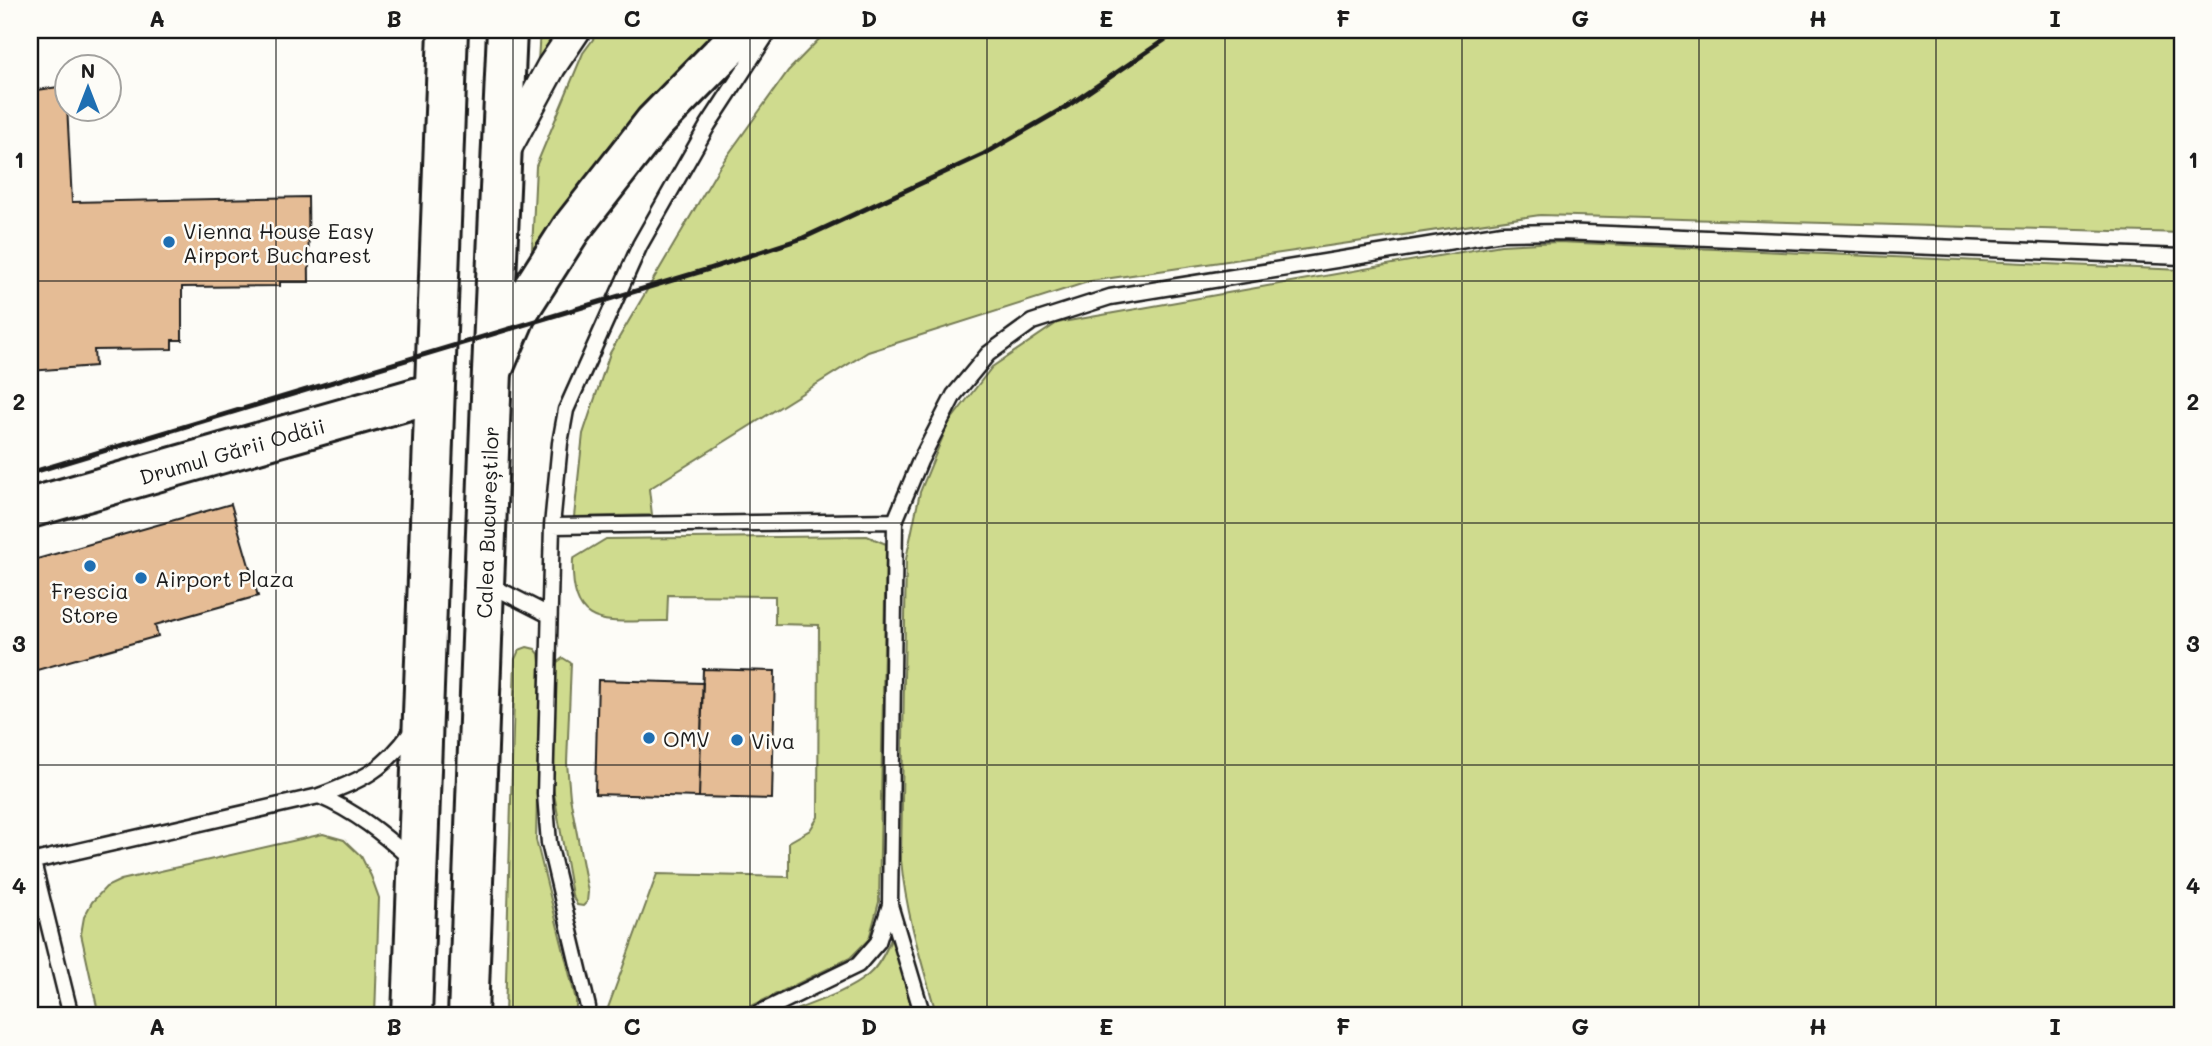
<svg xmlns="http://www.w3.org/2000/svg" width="2212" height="1046" font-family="Mali,sans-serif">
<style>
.green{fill:#cfdb8e;stroke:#767c55;stroke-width:2}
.building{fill:#e5bc95;stroke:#1c1c1c;stroke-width:2}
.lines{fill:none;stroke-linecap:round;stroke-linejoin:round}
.lane-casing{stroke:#1c1c1c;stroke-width:19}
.street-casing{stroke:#1c1c1c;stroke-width:33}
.secondary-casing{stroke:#1c1c1c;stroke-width:44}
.highway-casing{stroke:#1c1c1c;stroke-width:44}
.lane{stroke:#fdfcf7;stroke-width:14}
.street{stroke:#fdfcf7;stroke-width:28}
.secondary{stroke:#fdfcf7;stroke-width:38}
.highway{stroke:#fdfcf7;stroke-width:38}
.rail{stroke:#1c1c1c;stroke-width:5}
.grid{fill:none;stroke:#1c1c1c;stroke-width:2;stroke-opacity:0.55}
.poi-dot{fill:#1f6fb2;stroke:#fdfcf7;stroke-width:2.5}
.labels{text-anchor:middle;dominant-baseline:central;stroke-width:5;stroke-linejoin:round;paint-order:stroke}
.poi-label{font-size:21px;fill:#1c1c1c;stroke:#fdfcf7;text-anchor:start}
.street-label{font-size:21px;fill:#1c1c1c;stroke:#fdfcf7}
.neatline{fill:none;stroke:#1c1c1c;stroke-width:2.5}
.grid-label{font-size:23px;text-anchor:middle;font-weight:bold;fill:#1c1c1c}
</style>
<rect width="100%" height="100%" fill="#fdfcf7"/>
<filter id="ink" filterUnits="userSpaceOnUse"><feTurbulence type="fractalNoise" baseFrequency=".0143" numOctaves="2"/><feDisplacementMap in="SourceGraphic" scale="14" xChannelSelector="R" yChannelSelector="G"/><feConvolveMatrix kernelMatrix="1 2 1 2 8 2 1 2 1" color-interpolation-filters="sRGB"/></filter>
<g filter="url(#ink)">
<path class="green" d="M540,30h29l-32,47z
M600,30h121c-66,71 -132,140 -189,220l4,-84 47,-113z
M828,30h1354v203l-642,-18 -449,66 -223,71 -219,137 3,26 -78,2 9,-83 27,-81 110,-187 68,-95z
M1558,242l624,28v746h-1245c-15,-52 -31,-102 -36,-156l5,-301 14,-67 28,-68 44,-57 65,-44 444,-78z
M867,536l19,8 -7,358 -10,37 -19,19 -119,58h-126l52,-142 132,3v-35l21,-12 8,-13 1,-192 -44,-1v-28l-107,-1 -1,26c-58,-1 -97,14 -94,-62l33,-20z
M527,647l8,2 4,5 1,9 -4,177 40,160v16h-71l10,-357 4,-9z
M563,658l8,5 -4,100 3,34 18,95 -1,10 -4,4 -6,-1 -5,-10 -20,-113 4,-119z
M323,834l21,6 17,16 10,20 8,22 -4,118h-276l-18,-82 3,-17 8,-15 14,-15 15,-7z
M892,937l22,79h-133c27,-12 64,-22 87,-41 11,-9 18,-24 24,-38z"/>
<path class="building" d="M66,86l6,116 236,-5 1,85h-29v4l-98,1v53h-10v9l-78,1 1,16 -65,5v-280z
M231,504l27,92 -103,29 3,11 -128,36v-111z
M703,669l72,2 -3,128 -73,-2z
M598,680l105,3 -4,114 -104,-3z"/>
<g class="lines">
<g class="lane-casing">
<path id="lane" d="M552,526l343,-5
M488,584l61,31
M319,796c36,15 64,38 93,64
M30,862l289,-66c45,-17 64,-25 93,-65
M33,862l38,154
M890,905l33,111
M587,1016l1,-9 -39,-164 -4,-49 7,-268 8,-83 6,-33 74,-165 68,-120 62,-95
M753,1016l105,-51 20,-23 12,-37 5,-384 25,-60 34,-66 34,-41 44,-32 78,-25 392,-64 59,-1 621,25"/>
</g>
<g class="street-casing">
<path id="street" d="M505,152l46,-85 25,-37"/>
</g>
<g class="secondary-casing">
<g id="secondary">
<path d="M493,369l23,-54 55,-86 83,-106 91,-93"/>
<path id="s1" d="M30,508l403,-115"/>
</g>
</g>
<g class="highway-casing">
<g id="highway">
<path d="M412,1016l36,-986"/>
<path id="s2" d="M468,1016l24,-645 15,-341"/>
</g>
</g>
<use href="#lane" class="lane"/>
<use href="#street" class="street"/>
<use href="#secondary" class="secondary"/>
<use href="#highway" class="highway"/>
<path class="rail" d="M30,473l679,-204 94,-31 181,-84 85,-49 110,-75"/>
</g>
</g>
<path class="grid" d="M276,30v986M513,30v986M750,30v986M987,30v986M1225,30v986M1462,30v986M1699,30v986M1936,30v986M30,281h2152M30,523h2152M30,765h2152"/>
<g class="poi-dot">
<circle cx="169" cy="242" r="7"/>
<circle cx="90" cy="566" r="7"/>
<circle cx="141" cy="578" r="7"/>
<circle cx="649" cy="738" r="7"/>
<circle cx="737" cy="740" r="7"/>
</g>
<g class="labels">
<g class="poi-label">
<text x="183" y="230">Vienna House Easy<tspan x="183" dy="24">Airport Bucharest</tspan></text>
<text x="155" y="578">Airport Plaza</text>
<text x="90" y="590" text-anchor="middle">Frescia<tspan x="90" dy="24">Store</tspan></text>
<text x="663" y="738">OMV</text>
<text x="751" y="740">Viva</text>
</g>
<g class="street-label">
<text stroke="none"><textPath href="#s1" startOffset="210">Drumul Gării Odăii</textPath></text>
<text stroke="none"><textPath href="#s2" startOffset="494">Calea Bucureștilor</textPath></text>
</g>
</g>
<rect width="2212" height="1046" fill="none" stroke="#fdfcf7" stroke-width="77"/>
<g transform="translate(88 88)"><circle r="33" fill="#fdfcf7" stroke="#a3a29f" stroke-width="2"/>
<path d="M0-5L12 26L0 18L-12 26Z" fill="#1f6fb2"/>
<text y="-10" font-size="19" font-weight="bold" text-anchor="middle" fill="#1c1c1c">N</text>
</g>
<rect x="38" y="38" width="2136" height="969" class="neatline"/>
<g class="grid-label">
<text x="157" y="27">A</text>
<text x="394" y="27">B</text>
<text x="632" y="27">C</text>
<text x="869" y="27">D</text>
<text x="1106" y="27">E</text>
<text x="1343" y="27">F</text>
<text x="1580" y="27">G</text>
<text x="1818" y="27">H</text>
<text x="2055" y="27">I</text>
<text x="19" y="168">1</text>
<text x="2193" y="168">1</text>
<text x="19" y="410">2</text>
<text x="2193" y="410">2</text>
<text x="19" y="652">3</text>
<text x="2193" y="652">3</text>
<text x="19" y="894">4</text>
<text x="2193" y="894">4</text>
<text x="157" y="1035">A</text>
<text x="394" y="1035">B</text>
<text x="632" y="1035">C</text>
<text x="869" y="1035">D</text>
<text x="1106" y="1035">E</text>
<text x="1343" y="1035">F</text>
<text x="1580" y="1035">G</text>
<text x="1818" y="1035">H</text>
<text x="2055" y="1035">I</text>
</g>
</svg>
